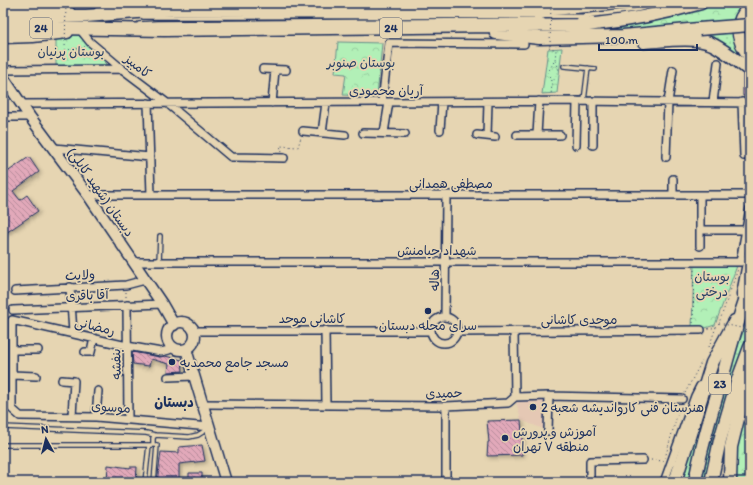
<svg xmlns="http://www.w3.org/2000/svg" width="753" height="485" font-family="Itim,'Playpen Sans Arabic',sans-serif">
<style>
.built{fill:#e5c8b4}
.grass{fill:url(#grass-dots);stroke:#66908a}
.forest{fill:url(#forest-crowns);stroke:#66908a}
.building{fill:url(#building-back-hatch);stroke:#1b2f5e;filter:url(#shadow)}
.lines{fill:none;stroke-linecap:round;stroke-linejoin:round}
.service-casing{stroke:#1b2f5e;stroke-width:6}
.minor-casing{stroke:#1b2f5e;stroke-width:10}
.secondary-casing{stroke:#1b2f5e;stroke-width:13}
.primary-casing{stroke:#1b2f5e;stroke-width:15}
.trunk-casing{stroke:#1b2f5e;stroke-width:15}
.path{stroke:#1b2f5e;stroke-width:1;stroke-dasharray:1 3;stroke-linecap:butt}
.service{stroke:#e6d5b2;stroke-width:3.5}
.minor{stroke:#e6d5b2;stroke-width:7}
.secondary{stroke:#e6d5b2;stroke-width:10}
.primary{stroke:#e6d5b2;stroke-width:12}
.trunk{stroke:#e6d5b2;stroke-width:12}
.trunk-bridge-casing{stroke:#1b2f5e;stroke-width:15;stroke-linecap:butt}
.path-bridge{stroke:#1b2f5e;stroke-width:1;stroke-dasharray:1 3;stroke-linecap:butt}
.trunk-bridge{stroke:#e6d5b2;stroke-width:12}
.poi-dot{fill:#1b2f5e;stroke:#e6d5b2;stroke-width:1.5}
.labels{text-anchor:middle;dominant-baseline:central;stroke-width:3.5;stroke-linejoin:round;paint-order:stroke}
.shield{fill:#e6d5b2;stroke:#586177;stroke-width:1}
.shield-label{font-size:12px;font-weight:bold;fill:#1b2f5e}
.park-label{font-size:13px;fill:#2a4267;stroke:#e6d5b2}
.street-label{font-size:13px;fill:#1b2f5e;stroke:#e6d5b2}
.poi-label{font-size:13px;fill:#1b2f5e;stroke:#e6d5b2;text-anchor:start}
.neighbourhood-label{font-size:14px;font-weight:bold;fill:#1b2f5e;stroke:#e6d5b2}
</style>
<defs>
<pattern id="grass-dots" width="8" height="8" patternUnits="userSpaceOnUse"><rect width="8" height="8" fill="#b2f0b7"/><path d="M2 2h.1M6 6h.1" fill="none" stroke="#98cea0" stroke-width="1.8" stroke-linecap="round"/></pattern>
<pattern id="forest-crowns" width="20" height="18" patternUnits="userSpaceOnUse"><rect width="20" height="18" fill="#b2f0b7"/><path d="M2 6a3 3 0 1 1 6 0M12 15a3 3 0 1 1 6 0" fill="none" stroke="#98cea0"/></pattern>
<pattern id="building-back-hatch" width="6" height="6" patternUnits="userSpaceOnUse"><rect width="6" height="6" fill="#e2a9ba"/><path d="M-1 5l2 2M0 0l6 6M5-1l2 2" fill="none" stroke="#b68a9a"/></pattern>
<filter id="shadow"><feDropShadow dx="2" dy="2" stdDeviation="2" flood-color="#0004"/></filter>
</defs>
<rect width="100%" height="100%" fill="#e6d5b2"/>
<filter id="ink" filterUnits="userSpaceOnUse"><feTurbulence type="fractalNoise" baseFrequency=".025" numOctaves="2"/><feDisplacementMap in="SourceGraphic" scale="8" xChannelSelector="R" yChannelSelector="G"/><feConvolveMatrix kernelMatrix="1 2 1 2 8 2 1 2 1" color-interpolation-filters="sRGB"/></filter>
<g filter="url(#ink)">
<path class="built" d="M548,396v35l-27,-11 -6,-23z"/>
<path class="grass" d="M733,32l17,28v7l-58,-32z
M750,314v14l-11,33 -33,121h-4l12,-60 15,-53z
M726,351l-36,131h-10l27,-87z"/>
<path class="forest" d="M714,3h32l-13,20 -144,10 -43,1 -20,-4 160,-19z
M78,35l30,30 -52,2v-31z
M338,42l44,1 -5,54 -34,-2 3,-21 -11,-1z
M562,48l-5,45 -15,1 6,-45z
M738,263l-23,62 -13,4 -10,-1 2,-64z
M750,383v99h-16v-35z"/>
<path class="building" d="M743,75l7,4v17h-7z
M29,157l10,15 -26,19 7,9 7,-5 11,16 -35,24v-60z
M132,352l28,5 5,-1 17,4 1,11 -15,1 1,-8 -18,-5 -2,7 -16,-2z
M521,420l1,14v21l-35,1 1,-14h1l-2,-21z
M202,445l3,16 -26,3v18h-22l4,-30 18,1v-6z
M108,465l22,3v-1h7l-1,15h-29z
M189,473h13v9h-13z"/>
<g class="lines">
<g class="service-casing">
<path id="service" d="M143,17l441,-1 51,-6 30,-7
M579,19h14
M139,24l18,-1 386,-3
M564,66l31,3
M584,101l4,-33
M159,262l1,-26
M3,427l143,6 9,2
M3,445h154l-3,37
M153,445v-7l2,-3 34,2 9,-2 11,-7
M145,482l4,-37"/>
</g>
<g class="minor-casing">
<path id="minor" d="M139,4l18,1 7,-2
M98,11l42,-8
M79,28l11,14 32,27 45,34 64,54 53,1
M263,69l23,1
M3,70l119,-1
M382,102l7,-59 135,1
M713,102l5,-39
M742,102l2,54
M148,103l3,92
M272,103l3,-33
M21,104l556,-3 173,2
M3,117h27
M440,130l2,-28
M303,131l42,4
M322,133l4,-30
M363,133l42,1
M384,133l5,-31
M477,135l18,2
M517,135h43
M537,135l2,-34
M487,136l1,-34
M576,145l1,-44
M593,145v-44
M54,148l96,9
M666,157l2,-55 5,-32
M88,195h662
M673,195v-16
M700,230h46
M700,246v-51
M133,262h607l10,-54
M70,287l3,46
M15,291l111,-6 19,-5
M127,305l1,114
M13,310l149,-6
M445,317l1,-122
M431 330a13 13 0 1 1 26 0a13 13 0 1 1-26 0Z
M325,330l1,75
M193,331h238
M514,331l1,66
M457,332l244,-2
M172,347l-3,3 -8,2 -34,-6 -115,-26v89l8,7 76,1 114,10
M12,350h26
M85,352h6l3,-14
M12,375l24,1
M168,377l27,-1
M62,380l12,1 -2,35
M204,404l242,2 62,-3 7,-6 34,-1 133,3
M96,417l2,-26
M548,431l1,-35
M446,482v-76
M590,482v-21l53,-1
M664,482l31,-86 5,-10"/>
</g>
<g class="secondary-casing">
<path id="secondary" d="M3,77l27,40 58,78 74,109 12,21
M167 336a14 14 0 1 1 28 0a14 14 0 1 1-28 0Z
M186,349l40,133"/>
</g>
<g class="primary-casing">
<path id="primary" d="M3,4h21l45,9
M3,37l30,-1 34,-4
M675,482l37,-119 23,-42
M730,482l1,-35 19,-78"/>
</g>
<g class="trunk-casing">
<path id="trunk" d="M750,6c-17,17 -14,33 0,51
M3,16h83l90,-7h377l67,-6
M3,27l161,3 423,-5c39,-4 76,-11 114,-22
M496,33l43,5 84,-2 76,-7
M644,42c19,-1 50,-6 68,2 14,7 26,17 38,27
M743,294l7,-36
M695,482c6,-36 17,-72 28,-107 8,-30 16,-60 27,-88
M711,482l9,-42 17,-58 13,-35"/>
</g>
<path class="path" d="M549,47l7,3 -1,10 -7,12 4,12 -1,11
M65,50l18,-2 2,-2
M552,84l7,-15 -4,-10
M282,152l-2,-6 18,1 3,-10
M126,292v7
M693,323l1,-55
M708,329l8,-2 3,-4 19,-54
M709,347l7,-20
M685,393l17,-32
M665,458l15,-53
M651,460l13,1"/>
<use href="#service" class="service"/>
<use href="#minor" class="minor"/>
<use href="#secondary" class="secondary"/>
<use href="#primary" class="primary"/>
<use href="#trunk" class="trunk"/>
<g class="trunk-bridge-casing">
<path id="trunk-bridge" d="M699,29l51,-4"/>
</g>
<path class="path-bridge" d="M550,46l1,-43
M65,50l1,-47
M719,323l31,7"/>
<use href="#trunk-bridge" class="trunk-bridge"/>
</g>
</g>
<g class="poi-dot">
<circle cx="428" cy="311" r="4"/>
<circle cx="172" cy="362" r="4"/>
<circle cx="533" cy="407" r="4"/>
<circle cx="505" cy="438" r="4"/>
</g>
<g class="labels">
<g class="shield">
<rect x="30" y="18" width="22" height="20" rx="3"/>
<rect x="380" y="18" width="22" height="20" rx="3"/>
<rect x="709" y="374" width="22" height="20" rx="3"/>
</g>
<g class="shield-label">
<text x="41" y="28">24</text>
<text x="391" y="28">24</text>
<text x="720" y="384">23</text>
</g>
<g class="park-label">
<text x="71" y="51">بوستان پرنیان</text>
<text x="361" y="62">بوستان صنوبر</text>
<text x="712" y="276">بوستان<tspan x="712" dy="15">درختی</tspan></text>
</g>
<g class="street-label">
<text transform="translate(138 66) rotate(38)">کامبیز</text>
<text x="386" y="90">آریان محمودی</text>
<text x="451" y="183">مصطفی همدانی</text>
<text transform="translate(101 192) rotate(55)">دبستان (شهید کابلی)</text>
<text x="437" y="250">شهداد حیامنش</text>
<text transform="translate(80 275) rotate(-3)">ولایت</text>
<text transform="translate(434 280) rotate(-90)">هاله</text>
<text transform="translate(87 295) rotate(-2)">آقا باقری</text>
<text x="312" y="318">کاشانی موحد</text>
<text x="579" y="319">موحدی کاشانی</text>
<text transform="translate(95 326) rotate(14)">رمضانی</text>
<text transform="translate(116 364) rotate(-91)">بنفشه</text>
<text transform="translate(444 393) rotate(-1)">حمیدی</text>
<text transform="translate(111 407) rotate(4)">موسوی</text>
</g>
<g class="poi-label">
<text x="428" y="325" text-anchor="middle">سرای محله دبستان</text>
<text x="180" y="362">مسجد جامع محمدیه</text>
<text x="541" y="407">هنرستان فنی کارواندیشه شعبه 2</text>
<text x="513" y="431">آموزش و پرورش<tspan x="513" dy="15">منطقه ۷ تهران</tspan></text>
</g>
<g class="neighbourhood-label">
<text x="174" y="402">دبستان</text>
</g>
</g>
<rect width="753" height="485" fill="none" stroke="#e6d5b2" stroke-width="16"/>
<rect x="8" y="8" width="737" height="469" fill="none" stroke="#1b2f5e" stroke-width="1.5" filter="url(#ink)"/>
<g transform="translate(46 439) rotate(353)" stroke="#e6d5b2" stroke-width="3" paint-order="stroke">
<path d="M0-3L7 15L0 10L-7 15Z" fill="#1b2f5e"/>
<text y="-6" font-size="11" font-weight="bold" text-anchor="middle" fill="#1b2f5e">N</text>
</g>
<path d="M599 44v6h98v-6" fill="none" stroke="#1b2f5e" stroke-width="2"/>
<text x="605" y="44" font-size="12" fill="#1b2f5e" stroke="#e6d5b2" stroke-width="3" paint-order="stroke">100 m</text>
</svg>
